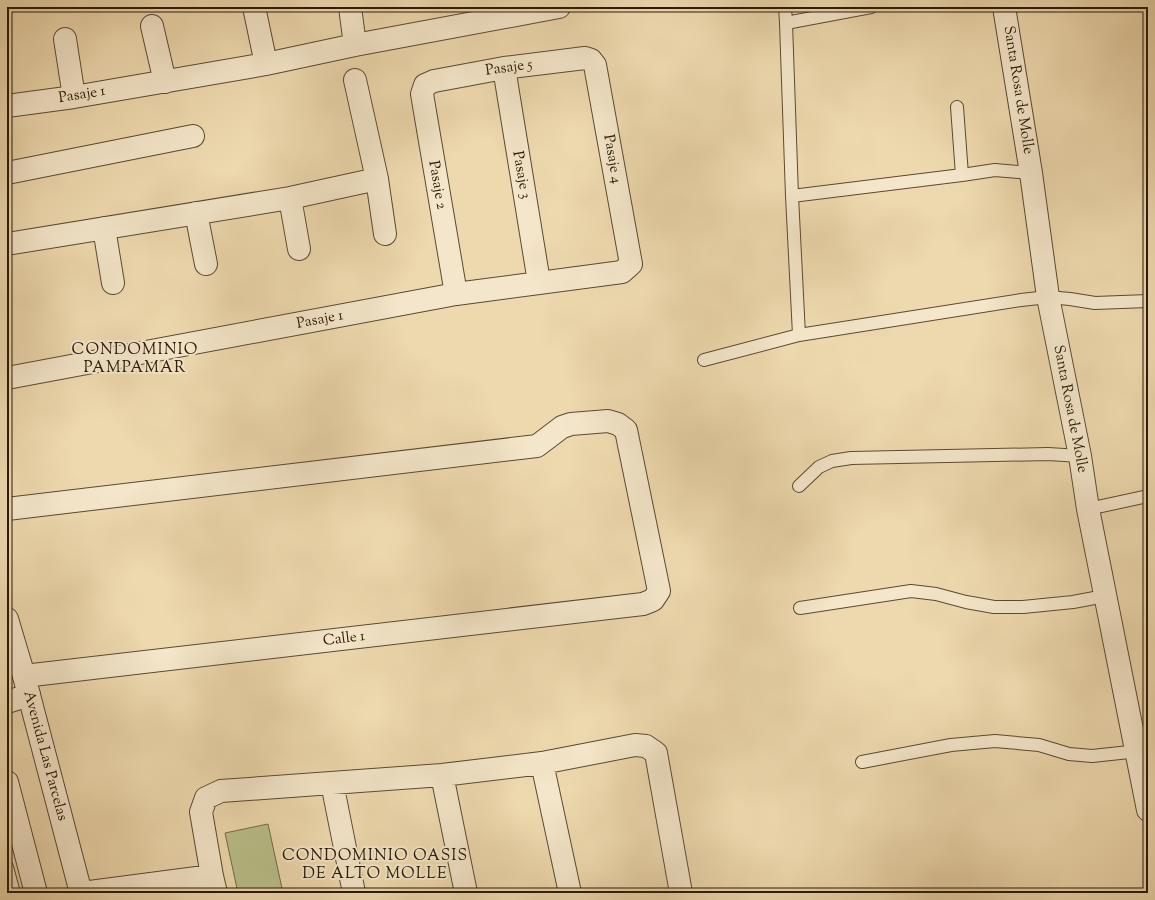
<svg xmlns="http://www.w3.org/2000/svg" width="1155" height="900" font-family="'Sorts Mill Goudy',serif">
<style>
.garden{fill:#b9bf8a;stroke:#716c49}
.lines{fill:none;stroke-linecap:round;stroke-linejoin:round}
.service-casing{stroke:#5a4a32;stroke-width:14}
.minor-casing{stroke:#5a4a32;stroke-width:24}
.tertiary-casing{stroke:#5a4a32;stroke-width:24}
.service{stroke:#f4e6ca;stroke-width:12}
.minor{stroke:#f4e6ca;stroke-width:22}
.tertiary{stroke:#f4e6ca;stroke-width:22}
.labels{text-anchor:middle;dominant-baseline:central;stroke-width:4;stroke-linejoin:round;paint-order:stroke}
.street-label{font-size:15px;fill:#291a08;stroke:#f4e6ca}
.neighbourhood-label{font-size:16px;letter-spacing:1px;fill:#291a08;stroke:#f4e6ca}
</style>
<rect width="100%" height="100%" fill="#eed9ae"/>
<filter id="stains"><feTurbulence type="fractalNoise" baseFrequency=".005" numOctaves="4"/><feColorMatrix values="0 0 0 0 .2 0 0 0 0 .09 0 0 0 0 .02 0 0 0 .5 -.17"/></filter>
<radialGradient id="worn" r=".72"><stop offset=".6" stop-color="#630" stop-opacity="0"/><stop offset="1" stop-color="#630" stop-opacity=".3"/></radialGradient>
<path class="garden" d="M268,824l15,69h-45l-13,-60z"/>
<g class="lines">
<g class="service-casing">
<path id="service" d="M785,7l1,16
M957,107l5,68
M1031,173l-36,-3 -33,5 -170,21 7,139 222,-35 27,-3 22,2 25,4 53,-2
M792,196l-6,-173 85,-16
M704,360l95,-25
M799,486l20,-19 13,-6 19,-3 197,-4 32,2
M1088,509l60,-13
M800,608l111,-17 25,3 30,8 28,5h29l50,-5 32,-6
M862,762l89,-17 44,-4 44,4 30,9 23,2 56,-6
M7,867l7,26"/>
</g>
<g class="minor-casing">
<path id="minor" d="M254,7l12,57
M350,7l5,38
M1004,7l27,166 17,124 32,159 8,53 60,301
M152,26l13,56
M65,39l9,58
M504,68l35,214
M355,80l22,99 8,55
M7,106l67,-9 192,-33 89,-19 204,-38
M7,173l186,-37
M290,198l9,51
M196,213l10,51
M104,228l9,55
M7,244l283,-46 87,-19
M7,378l449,-84 166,-22 9,-8 -36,-199 -4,-5 -6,-2 -81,10 -70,13 -9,4 -3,9 34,200
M7,509l530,-63 25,-19 9,-3 37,-3 10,3 8,6 33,161 -6,9 -10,4 -619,72
M7,702l22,-7
M542,763l28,130
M442,775l24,118
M332,783l22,110
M82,893l130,-17
M216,893l-4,-17 -11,-64 5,-14 15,-7 221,-16 100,-12 93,-18 11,1 10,7 25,140"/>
</g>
<g class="tertiary-casing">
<path id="tertiary" d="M7,619l17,57 57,217
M7,782l29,111"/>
</g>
<use href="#service" class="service"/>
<use href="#minor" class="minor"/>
<use href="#tertiary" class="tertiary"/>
</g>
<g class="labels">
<g class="street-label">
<text transform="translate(509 68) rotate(-8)">Pasaje 5</text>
<text transform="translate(1018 90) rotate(81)">Santa Rosa de Molle</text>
<text transform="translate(82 95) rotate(-9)">Pasaje 1</text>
<text transform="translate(612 159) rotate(80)">Pasaje 4</text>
<text transform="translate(521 175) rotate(80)">Pasaje 3</text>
<text transform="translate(437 185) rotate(80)">Pasaje 2</text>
<text transform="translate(320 320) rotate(-11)">Pasaje 1</text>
<text transform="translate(1070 409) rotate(79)">Santa Rosa de Molle</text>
<text transform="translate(344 639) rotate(-7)">Calle 1</text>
<text transform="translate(45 756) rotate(75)">Avenida Las Parcelas</text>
</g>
<g class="neighbourhood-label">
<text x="135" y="350">CONDOMINIO<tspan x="135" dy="18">PAMPAMAR</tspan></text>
<text x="375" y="856">CONDOMINIO OASIS<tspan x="375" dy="18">DE ALTO MOLLE</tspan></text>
</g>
</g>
<rect width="1155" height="900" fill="none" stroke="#eed9ae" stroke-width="24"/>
<rect x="8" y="8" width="1139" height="884" fill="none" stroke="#291a08" stroke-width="2"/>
<rect x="12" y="12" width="1131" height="876" fill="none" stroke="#291a08"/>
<rect width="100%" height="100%" filter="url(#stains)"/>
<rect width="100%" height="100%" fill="url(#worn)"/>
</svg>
